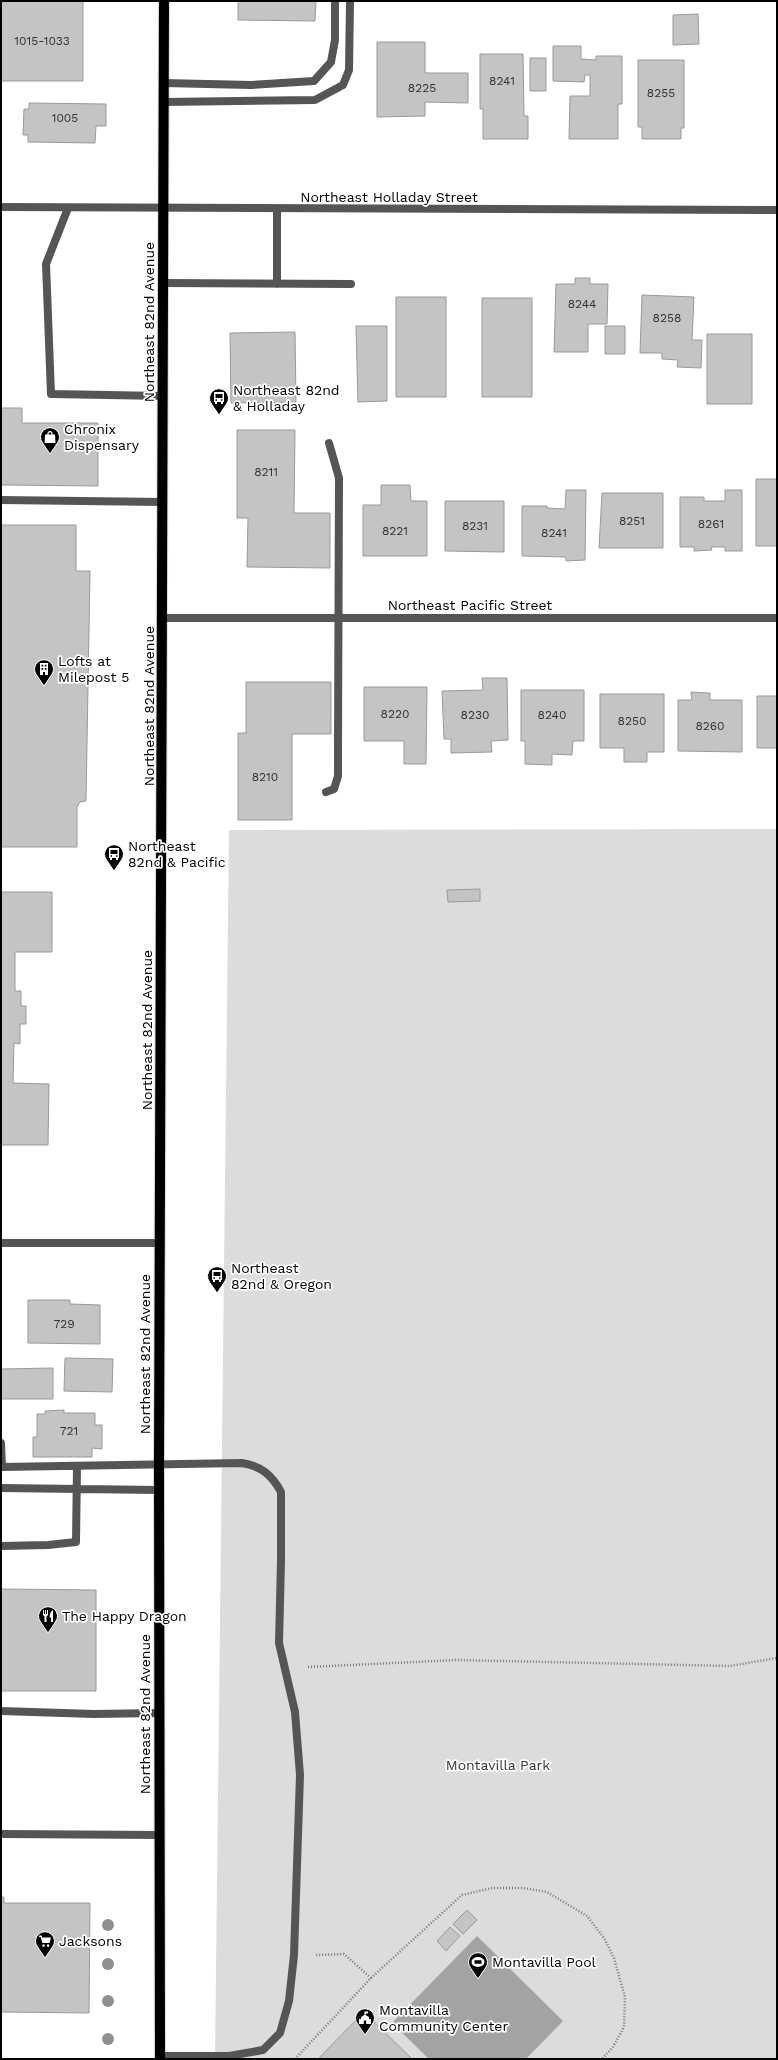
<svg xmlns="http://www.w3.org/2000/svg" width="778" height="2060" font-family="'Work Sans',sans-serif">
<style>
.green{fill:#dcdcdc}
.water{fill:#a3a3a3}
.building{fill:#c4c4c4;stroke:#999}
.lines{fill:none;stroke-linecap:round;stroke-linejoin:round}
.primary-casing{stroke:#dbdbdb;stroke-width:12}
.path{stroke:#777;stroke-width:2.5;stroke-dasharray:1 2;stroke-linecap:butt}
.service{stroke:#555;stroke-width:8}
.minor{stroke:#555;stroke-width:8}
.primary{stroke:#000;stroke-width:10}
.tree{fill:#8f8f8f}
.labels{text-anchor:middle;dominant-baseline:central;stroke-width:3.5;stroke-linejoin:round;paint-order:stroke}
.number-label{font-size:12px;fill:#313131}
.street-label{font-size:14px;fill:#000;stroke:#fff}
.poi-label{font-size:14px;fill:#000;stroke:#fff;text-anchor:start}
.park-label{font-size:14px;fill:#333;stroke:#fff}
</style>
<rect width="100%" height="100%" fill="#fff"/>
<path class="green" d="M777,829v1230h-562l14,-1229z"/>
<path class="water" d="M477,1936l86,85 -37,38h-97l-37,-36z"/>
<path class="building" d="M1,1h82v80h-82z
M238,1h78l-1,20 -77,-1z
M698,14l1,30 -26,1v-30z
M377,42h48v31h43v30l-43,-1v14l-48,1z
M553,46h28v13l15,1v-4h26v48h-4v35h-49l1,-43h20v-21h-5l-1,7 -31,-1z
M480,54h43l1,62h4v23h-45v-30h-3z
M530,58h16v33h-16z
M638,60h46v68h-3v11h-39v-12h-4z
M29,103l77,1v22h-10l-1,17 -67,-1v-7h-5l1,-26h5z
M575,278h15v6h18l-1,40h-19v28h-34l2,-68h19z
M642,295l52,2 -2,43h10l-1,28 -24,-1 1,-7 -16,-1v-6h-22z
M396,297h50v100h-50z
M482,298h50v99h-50z
M356,326h31v75l-29,1z
M605,326h20v28h-20z
M295,332l1,70 -65,1 -1,-70z
M707,334h45v70h-45z
M1,408h21v15h76v63l-97,-1z
M237,430h58l-1,83h36v55l-83,-1 1,-49h-11z
M756,479h21v67h-21z
M381,485h29l1,16h16v55h-64v-51h18z
M566,490h20l-1,70 -19,1v-4l-44,-1v-50h25v2l18,1z
M725,490h17v61h-17v-4h-14l1,3 -18,1v-4h-14v-50h24v4h21z
M602,493h61v55h-64z
M445,501h59v51l-59,-1z
M1,525h75v46h14l-4,230 -6,1 -3,5v40h-76z
M482,678h25l1,62 -17,1 1,11 -41,1v-14h-7l-2,-48 41,-1z
M246,682h85v52h-39v86h-54v-87h8z
M364,687h63l-1,77h-22v-23h-40z
M521,690h63v51h-11l-1,14 -20,-1v11l-27,-1v-23h-4z
M691,692l19,1v7h32v52l-64,-1v-51h14z
M600,694h64v58h-17v10h-23v-14h-24z
M757,696h20v52h-20z
M480,889v12l-32,1 -1,-12z
M1,892h51v60h-37v39h6v15h5v18h-6v20l-6,-1 -1,40 36,1 -1,61h-47z
M28,1300h42v4l30,1v39l-72,-1z
M65,1358l48,1 -1,33 -48,-1z
M53,1368v31h-52v-30z
M64,1410v3h31v12h7v24l-10,-1v9h-59v-20h4v-23h8v-3z
M1,1589l95,1v101h-95z
M1,1897h3v6h86l-1,110 -88,-1z
M467,1910l10,10 -14,14 -10,-10z
M450,1927l10,9 -14,15 -9,-10z
M364,2012l48,47h-94z"/>
<g class="lines">
<g class="primary-casing">
<path id="primary" d="M160,2059l-1,-594 5,-1464"/>
</g>
<path class="path" d="M308,1667l149,-7 273,6 47,-8
M371,1978l91,-83 30,-7h31l24,4 40,24 17,22 10,20 11,39 -1,30 -11,20 -11,12
M295,2059l76,-81 -27,-24 -28,1"/>
<path class="service" d="M164,83l87,2 63,-4 17,-19 4,-22v-39
M164,102l151,-2 28,-15 6,-15 1,-69
M68,208l-22,56 5,130 112,2
M277,209v75
M163,283l188,1
M1,500l162,2
M326,792l8,-3 4,-13v-32l1,-266 -10,-35
M1,1443l1,24 240,-4c19,3 30,12 39,29v69l-2,82 16,69 5,63 -6,180 -5,46 -9,32 -17,17 -34,6h-69
M1,1488l158,2
M1,1546l47,-1 28,-3 1,-76
M1,1711l93,3 65,-1
M1,1834l158,1"/>
<path class="minor" d="M1,207l776,3
M163,618h614
M1,1243h159"/>
<use href="#primary" class="primary"/>
</g>
<g class="tree">
<circle cx="108" cy="1925" r="6"/>
<circle cx="108" cy="1964" r="6"/>
<circle cx="108" cy="2001" r="6"/>
<circle cx="108" cy="2039" r="6"/>
</g>
<defs>
<g id="bus-pin" transform="scale(1)"><path d="M0 17L-7.5 6A9.5 9.5 0 1 1 7.5 6Z" fill="#000" stroke="#fff"/><path d="M-5-6H5V4H4V6H2V4H-2V6H-4V4H-5ZM-3.5-4V0h7V-4ZM-3.5 1.2v1.5H-2V1.2ZM2 1.2v1.5H3.5V1.2Z" fill="#fff"/></g>
<g id="shop-pin" transform="scale(1)"><path d="M0 17L-7.5 6A9.5 9.5 0 1 1 7.5 6Z" fill="#000" stroke="#fff"/><path d="M-5-2.5h2.3a2.7 3.5 0 0 1 5.4 0H5L5.5 6h-11ZM-1.5-2.5h3a1.5 2.3 0 0 0-3 0Z" fill="#fff"/></g>
<g id="building-pin" transform="scale(1)"><path d="M0 17L-7.5 6A9.5 9.5 0 1 1 7.5 6Z" fill="#000" stroke="#fff"/><path d="M-4-6H4V6H1V3H-1V6H-4ZM-2.5-4.3h1.7v1.8h-1.7ZM.8-4.3h1.7v1.8H.8ZM-2.5-1h1.7V.8h-1.7ZM.8-1h1.7V.8H.8Z" fill="#fff"/></g>
<g id="restaurant-pin" transform="scale(1)"><path d="M0 17L-7.5 6A9.5 9.5 0 1 1 7.5 6Z" fill="#000" stroke="#fff"/><path d="M-5-6h1v4h1v-4h1v4h1v-4h1v5L-1.5 .5V6h-2V.5L-5-1ZM5-6V6H3V1.5H1.5Q1.5-4 5-6Z" fill="#fff"/></g>
<g id="supermarket-pin" transform="scale(1)"><path d="M0 17L-7.5 6A9.5 9.5 0 1 1 7.5 6Z" fill="#000" stroke="#fff"/><path d="M-6-5.5h2.5l.6 2H6L4.5 2H-2.5L-4.4-4H-6ZM-1.5 3.2a1.3 1.3 0 1 0 .1 0ZM3 3.2a1.3 1.3 0 1 0 .1 0Z" fill="#fff"/></g>
<g id="stadium-pin" transform="scale(1)"><path d="M0 17L-7.5 6A9.5 9.5 0 1 1 7.5 6Z" fill="#000" stroke="#fff"/><path d="M0-5a6.5 5 0 1 0 0 10a6.5 5 0 1 0 0-10ZM-3.5-1.8h7v3.6h-7Z" fill="#fff"/></g>
<g id="civic-pin" transform="scale(1)"><path d="M0 17L-7.5 6A9.5 9.5 0 1 1 7.5 6Z" fill="#000" stroke="#fff"/><path d="M-.6-6.5H3V-4.5H.6V-3L4-1V1h2V6H-6V1h2V-1L-.6-3ZM-1.2 2.5V6h2.4V2.5Z" fill="#fff"/></g>
</defs>
<g fill-rule="evenodd">
<use href="#bus-pin" x="219" y="398"/>
<use href="#shop-pin" x="50" y="437"/>
<use href="#building-pin" x="44" y="669"/>
<use href="#bus-pin" x="114" y="854"/>
<use href="#bus-pin" x="217" y="1276"/>
<use href="#restaurant-pin" x="48" y="1616"/>
<use href="#supermarket-pin" x="45" y="1941"/>
<use href="#stadium-pin" x="478" y="1962"/>
<use href="#civic-pin" x="365" y="2018"/>
</g>
<g class="labels">
<g class="number-label">
<text x="42" y="41">1015-1033</text>
<text x="502" y="81">8241</text>
<text x="422" y="88">8225</text>
<text x="661" y="93">8255</text>
<text x="65" y="118">1005</text>
<text x="582" y="304">8244</text>
<text x="667" y="318">8258</text>
<text x="266" y="472">8211</text>
<text x="632" y="521">8251</text>
<text x="711" y="524">8261</text>
<text x="475" y="526">8231</text>
<text x="395" y="531">8221</text>
<text x="554" y="533">8241</text>
<text x="395" y="714">8220</text>
<text x="475" y="715">8230</text>
<text x="552" y="715">8240</text>
<text x="632" y="721">8250</text>
<text x="710" y="726">8260</text>
<text x="265" y="777">8210</text>
<text x="64" y="1324">729</text>
<text x="69" y="1431">721</text>
</g>
<g class="street-label">
<text x="389" y="197">Northeast Holladay Street</text>
<text transform="translate(149 322) rotate(-90)">Northeast 82nd Avenue</text>
<text x="470" y="605">Northeast Pacific Street</text>
<text transform="translate(149 706) rotate(-90)">Northeast 82nd Avenue</text>
<text transform="translate(147 1030) rotate(-90)">Northeast 82nd Avenue</text>
<text transform="translate(145 1354) rotate(-90)">Northeast 82nd Avenue</text>
<text transform="translate(145 1714) rotate(-90)">Northeast 82nd Avenue</text>
</g>
<g class="poi-label">
<text x="233" y="390">Northeast 82nd<tspan x="233" dy="16">&amp; Holladay</tspan></text>
<text x="64" y="429">Chronix<tspan x="64" dy="16">Dispensary</tspan></text>
<text x="58" y="661">Lofts at<tspan x="58" dy="16">Milepost 5</tspan></text>
<text x="128" y="846">Northeast<tspan x="128" dy="16">82nd &amp; Pacific</tspan></text>
<text x="231" y="1268">Northeast<tspan x="231" dy="16">82nd &amp; Oregon</tspan></text>
<text x="62" y="1616">The Happy Dragon</text>
<text x="59" y="1941">Jacksons</text>
<text x="492" y="1962">Montavilla Pool</text>
<text x="379" y="2010">Montavilla<tspan x="379" dy="16">Community Center</tspan></text>
</g>
<g class="park-label">
<text x="498" y="1765">Montavilla Park</text>
</g>
</g>
<rect width="778" height="2060" fill="none" stroke="#000000" stroke-width="4"/>
</svg>
